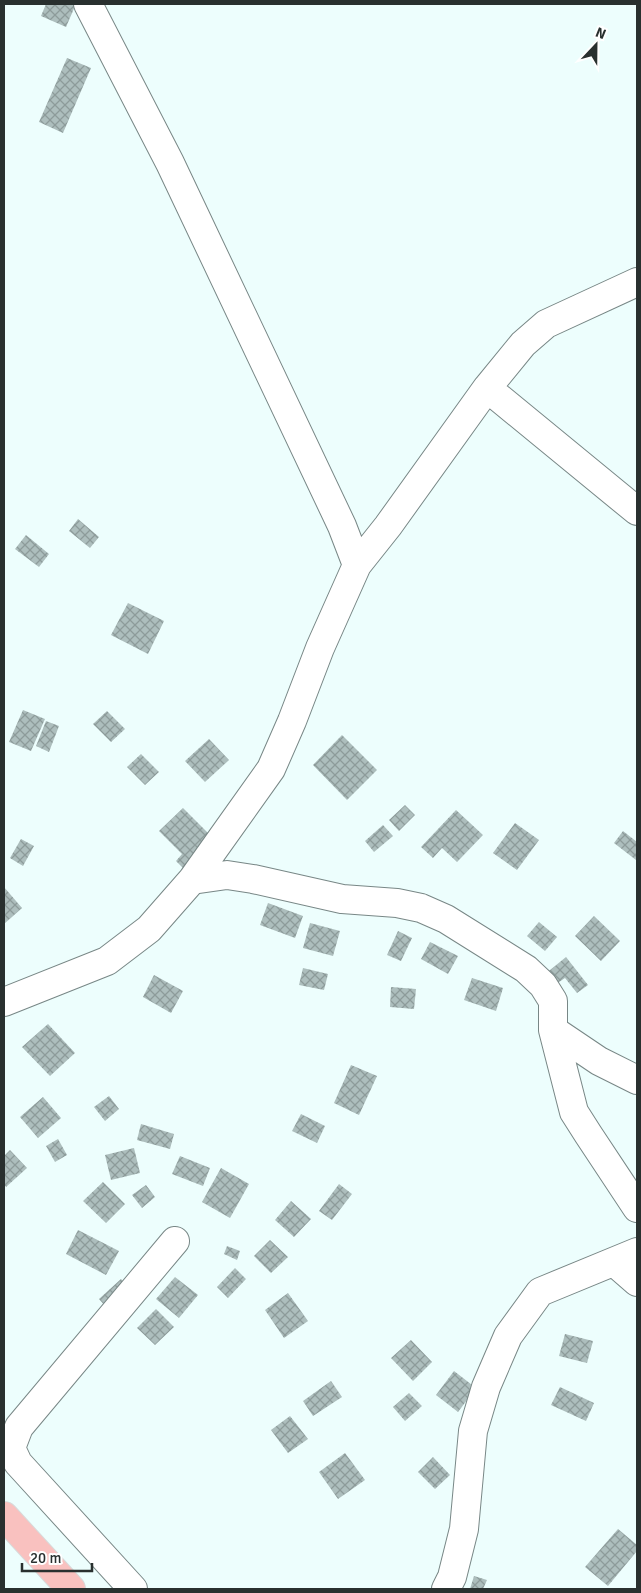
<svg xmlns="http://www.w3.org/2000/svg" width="641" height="1593" font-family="Signika,sans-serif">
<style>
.building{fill:url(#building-cross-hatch)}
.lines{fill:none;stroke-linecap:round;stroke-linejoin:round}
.minor-casing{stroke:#788786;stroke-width:30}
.major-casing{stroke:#d8dada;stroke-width:30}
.minor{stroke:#fff;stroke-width:28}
.major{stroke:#f9c1bf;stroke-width:28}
</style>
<defs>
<pattern id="building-cross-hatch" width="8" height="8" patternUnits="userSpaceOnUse" patternTransform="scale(1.25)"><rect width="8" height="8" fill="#adbebd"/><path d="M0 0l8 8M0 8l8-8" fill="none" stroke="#8d9b9a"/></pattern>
</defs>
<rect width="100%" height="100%" fill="#edfefd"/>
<path class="building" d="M46,4h30l-10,23 -25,-11z
M67,58l24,10 -28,65 -24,-11z
M78,519l21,18 -9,11 -21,-17z
M26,535l23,19 -10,13 -24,-18z
M128,603l36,18 -16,33 -37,-19z
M23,710l22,9 -14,32 -22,-9z
M107,711l18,18 -14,13 -18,-18z
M46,721l13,5 -10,26 -13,-6z
M342,735l35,35 -30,30 -34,-35z
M209,739l20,21 -24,22 -20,-21z
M141,754l18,18 -14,13 -18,-18z
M405,805l10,10 -16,16 -10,-11z
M183,808l32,32 -30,30 -9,-9 6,-7 -23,-23z
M456,810l27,25 -26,27 -15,-14 -9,10 -12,-11z
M515,823l24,17 -22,30 -24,-17z
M383,825l10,11 -19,16 -9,-11z
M623,831l14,11 -1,18 -22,-17z
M21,839l13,7 -11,20 -13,-8z
M4,887l18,21 -18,16z
M268,903l35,13 -8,22 -35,-13z
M594,916l26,25 -19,20 -26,-25z
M539,922l18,15 -12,14 -18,-15z
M310,923l30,8 -7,25 -30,-8z
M398,931l14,7 -11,23 -14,-6z
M430,942l28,14 -10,18 -27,-15z
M566,957l22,28 -11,8 -12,-15 -12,8 -9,-11z
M303,968l25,6 -4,16 -25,-5z
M154,975l29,16 -12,22 -28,-16z
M472,978l31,10 -7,23 -32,-11z
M391,987l25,2 -2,20 -24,-2z
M48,1024l27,29 -25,23 -28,-29z
M351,1065l26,11 -18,39 -25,-12z
M109,1096l10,13 -14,12 -11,-14z
M43,1097l18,21 -23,20 -18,-21z
M301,1114l24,12 -8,17 -25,-12z
M141,1124l33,10 -4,15 -33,-9z
M58,1139l9,16 -12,7 -9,-16z
M134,1148l6,25 -29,7 -6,-25z
M10,1150l17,18 -21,19 -2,-3v-28z
M180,1156l30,12 -7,18 -31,-12z
M221,1168l28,16 -19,34 -28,-16z
M103,1182l22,22 -19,19 -23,-22z
M339,1184l13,10 -20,26 -13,-9z
M146,1185l9,12 -13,11 -10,-13z
M291,1201l20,18 -17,18 -19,-17z
M78,1230l41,21 -13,24 -40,-21z
M270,1240l18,17 -17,16 -17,-17z
M227,1246l13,5 -3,9 -13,-6z
M235,1268l11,11 -18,19 -11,-11z
M175,1277l23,18 -19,23 -23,-19z
M121,1279l16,19 -22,19 -16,-18z
M288,1293l20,28 -24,17 -19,-28z
M156,1309l18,18 -19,18 -18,-17z
M565,1334l28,7 -6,22 -28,-7z
M411,1340l21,22 -19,19 -22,-23z
M454,1371l22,17 -18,24 -22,-17z
M331,1381l11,16 -29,19 -10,-15z
M560,1387l34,16 -8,18 -35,-16z
M409,1393l13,13 -17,15 -12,-14z
M290,1416l18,23 -20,14 -17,-23z
M345,1453l20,27 -27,19 -19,-27z
M433,1457l17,18 -15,14 -17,-17z
M618,1529l19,16v6l-29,35 -23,-19z
M474,1576l13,4 -4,9h-13z"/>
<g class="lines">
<g class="minor-casing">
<path id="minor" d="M88,4l82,159 172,363 15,39
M487,388l150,123
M192,880l35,-5 26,4 89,20 55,4 24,5 25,11 80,50 17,16 10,16v29l21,82 14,22 49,74
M4,1002l103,-41 42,-32 43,-49 79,-111 21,-48 28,-73 37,-83 31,-39 99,-138 36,-44 23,-20 91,-42
M553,1030l46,31 38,19
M614,1262l23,20
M133,1589l-115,-126 -7,-15 8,-21 156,-186
M446,1589l6,-12 12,-48 9,-98 13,-44 22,-51 32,-44 97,-40"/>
</g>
<g class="major-casing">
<path id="major" d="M4,1516l67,73"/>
</g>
<use href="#minor" class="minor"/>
<use href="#major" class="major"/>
</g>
<rect width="641" height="1593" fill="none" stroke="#29302f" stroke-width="10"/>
<g transform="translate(596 45) rotate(22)" stroke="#ffffff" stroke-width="4" paint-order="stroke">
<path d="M0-4L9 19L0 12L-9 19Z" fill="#29302f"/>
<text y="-8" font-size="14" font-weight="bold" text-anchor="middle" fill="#29302f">N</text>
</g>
<path d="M22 1563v8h70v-8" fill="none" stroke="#29302f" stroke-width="2.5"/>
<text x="30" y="1563" font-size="15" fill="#29302f" stroke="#ffffff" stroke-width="4" paint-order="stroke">20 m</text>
</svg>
